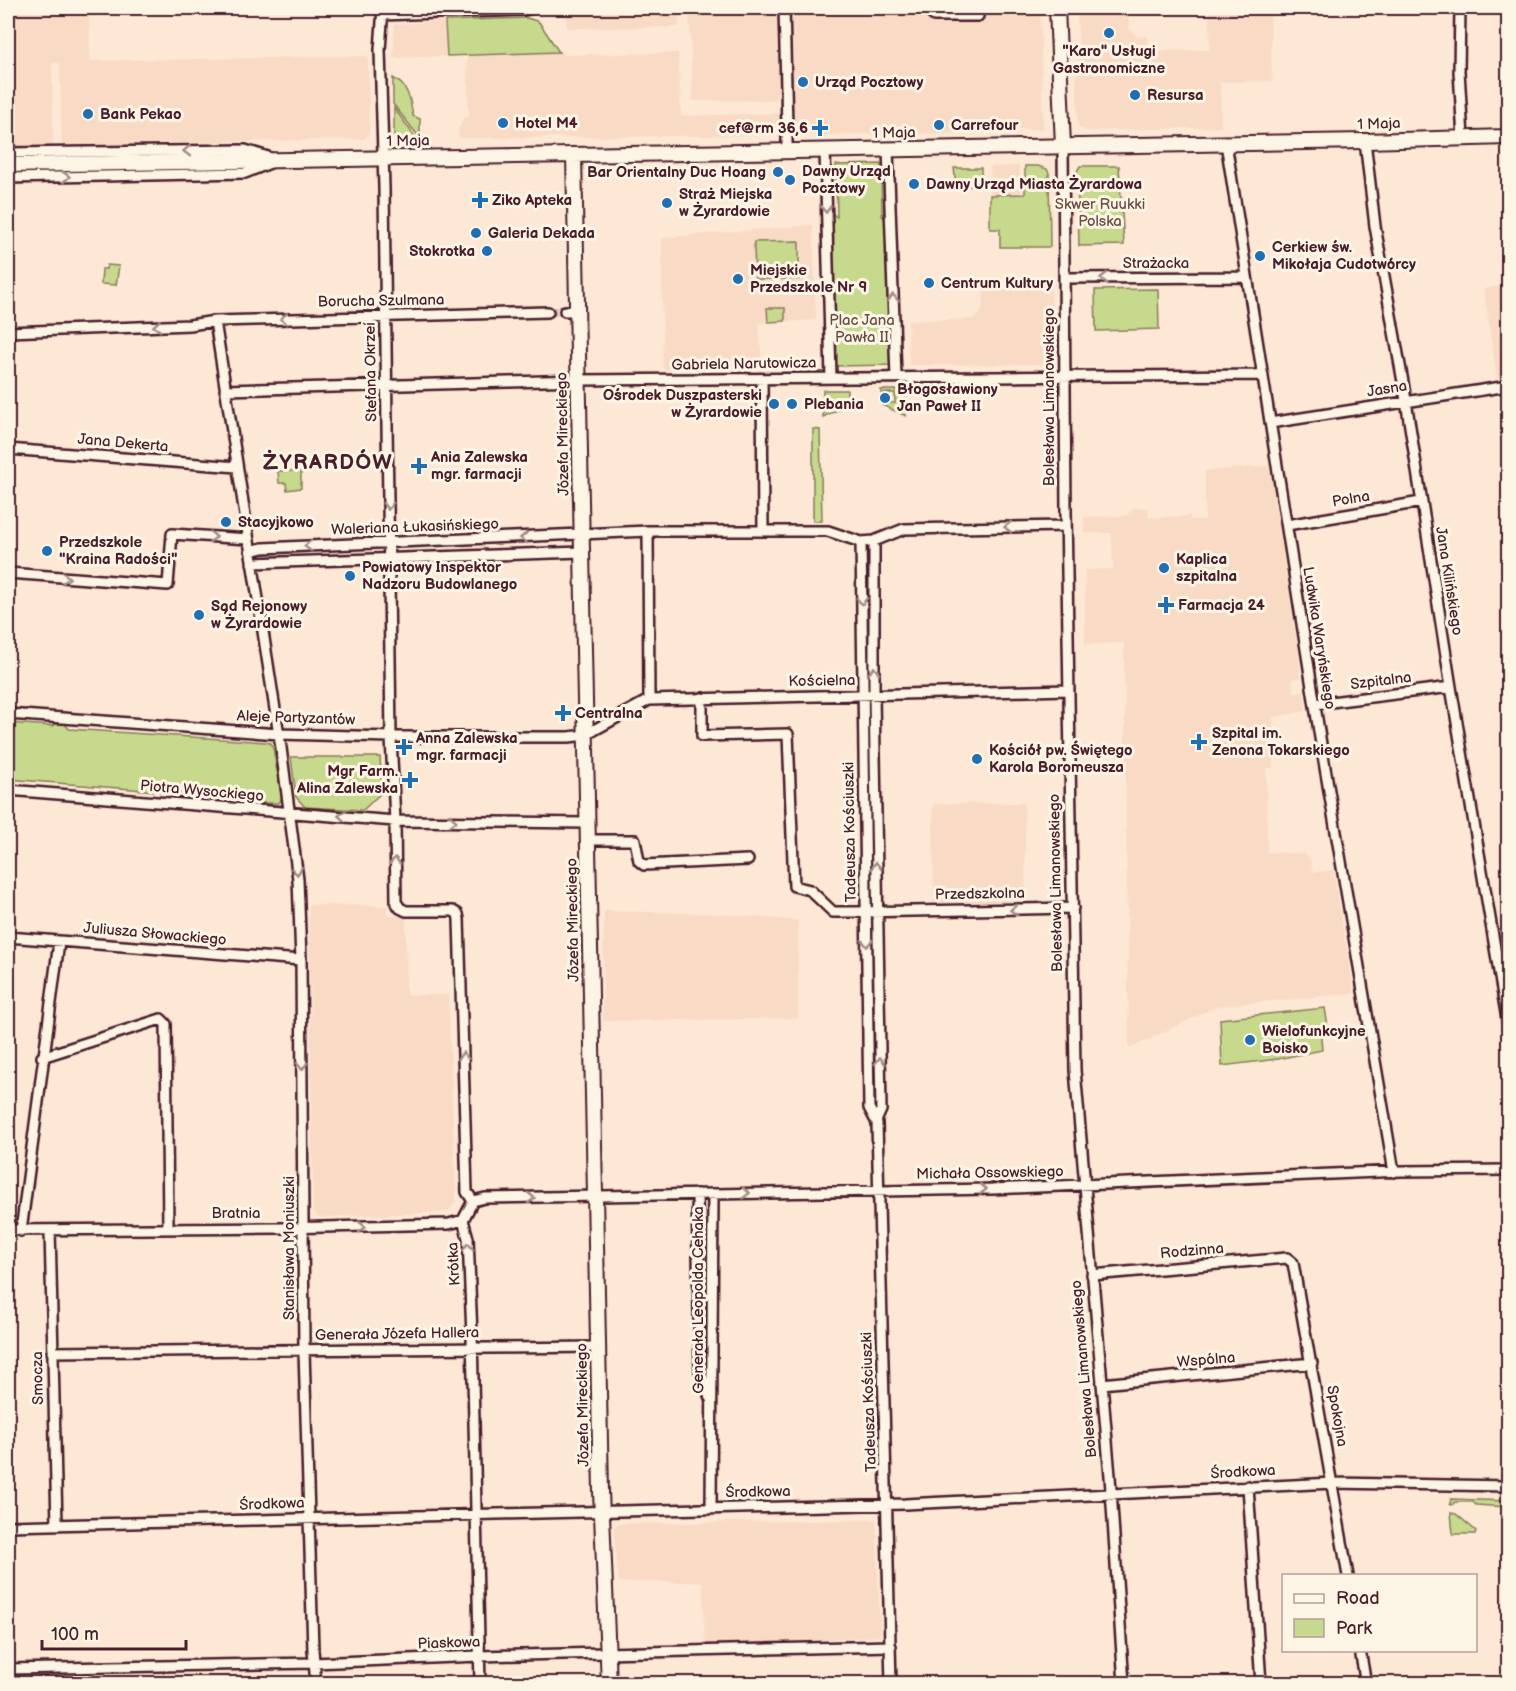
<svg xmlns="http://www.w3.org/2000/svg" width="1516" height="1691" font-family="'Balsamiq Sans',sans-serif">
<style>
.built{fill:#f8dac5}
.green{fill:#c7d98d;stroke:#887c5c;stroke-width:1.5}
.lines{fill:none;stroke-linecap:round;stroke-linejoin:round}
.street-tunnel{stroke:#d8c0b2;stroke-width:9;stroke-dasharray:9 4.5;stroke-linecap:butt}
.street-casing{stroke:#4a1f2b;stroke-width:14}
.secondary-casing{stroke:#4a1f2b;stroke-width:18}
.street{stroke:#fcf5e5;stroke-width:9}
.secondary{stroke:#fcf5e5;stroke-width:14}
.oneway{stroke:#a38a88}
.poi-dot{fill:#1f6fb2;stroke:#fcf5e5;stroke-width:2}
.labels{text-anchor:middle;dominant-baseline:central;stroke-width:6;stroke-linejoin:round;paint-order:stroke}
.poi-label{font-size:15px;font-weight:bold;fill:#4a1f2b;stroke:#fcf5e5;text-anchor:start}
.street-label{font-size:15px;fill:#4a1f2b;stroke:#fcf5e5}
.park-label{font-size:15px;fill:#694e44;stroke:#fcf5e5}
.district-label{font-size:21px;font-weight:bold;letter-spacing:1.5px;fill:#4a1f2b;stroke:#fcf5e5}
</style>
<rect width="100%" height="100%" fill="#fce8d4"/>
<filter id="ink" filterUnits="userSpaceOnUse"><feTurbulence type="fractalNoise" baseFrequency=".0167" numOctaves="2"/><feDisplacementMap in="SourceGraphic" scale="12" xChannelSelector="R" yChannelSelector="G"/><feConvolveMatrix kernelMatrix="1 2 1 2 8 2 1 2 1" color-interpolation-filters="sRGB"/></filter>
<g filter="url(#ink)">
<path class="built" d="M8,8h81l1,53 278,-5 1,77 -5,6 -302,6 -2,-83 -8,1 1,83 -45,1z
M567,8h112v19l-112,1z
M689,8h90l1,82 -5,10 -82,1z
M789,8h251l3,121h-39v4h-16l-529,5 -1,-10h2l3,-10 6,-1 -2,-62 97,-3v3l114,-2 3,63 112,-3z
M1077,8h51l1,21 8,8 10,-1 1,15 62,-1v-42h60l2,73 -52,1 1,45 -134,4 -9,-5 -2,-62 3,-1z
M445,21l2,35 -54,2 2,-34z
M1019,166l2,28h-30l-1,-27z
M813,225l3,95 -57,3 3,45 -99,1 -1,-131z
M1010,282h41l1,82 -143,1 -1,-44 66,-2 6,-5 4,-12v-12h26z
M1508,285v92l-11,1 -13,-89z
M1269,466l30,191 1,21h-8l1,15 10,-1 3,19 -33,6v51h-7l1,84 38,2 5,4 3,15 20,-3 21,123 -137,13 -88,43 -5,-406 -39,1v-74l28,-1 -1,-36h-28v-16l42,-1 8,-8h14l1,10 41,-2v4h15v-49z
M1024,803l2,98 -92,2 -1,-99z
M309,905l78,1v9l19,2v78h42l8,206 -8,11 -130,5 -5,-6z
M604,911l120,3 74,7v97l-195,3z
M876,1520l4,116 -175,11 -2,-65h-84l-5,-54 3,-4z
M241,1674l1,9h-234v-1z"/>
<path class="green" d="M527,18l12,4 20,30 -112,4 -2,-35z
M393,78c16,8 17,22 20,38l7,3v19l-27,-34z
M394,108l22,30h-20l-2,-2z
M881,164l1,52 6,5 5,144 -59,1 -4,-154 7,5 -1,-52z
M1025,166h13l9,3 2,4 1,74h-50v-18h-10v-34l35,-1z
M1080,166h39l5,79 -45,1 -2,-75z
M954,168h27v19l-25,-2z
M799,241v38h-44l-1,-37z
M107,265l12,1 -3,19 -15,-1 1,-15h4z
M1158,289l1,40 -63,2 -1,-41z
M767,308h18v13l-17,1z
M823,390h24v15l-24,12z
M881,390h25v26l-24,-11v-2h13v-10h-14z
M813,429l7,1 2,91h-9z
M278,471h23v17l-14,2 -1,-7h-7z
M8,723l44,3 4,-2h9l4,5 196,13 5,1 3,5 9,50 -3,5h-32l-5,-5 -234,-19z
M291,757h89l2,35 -19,18 -58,-3 -9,-10z
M1325,1008l3,19 -8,1 2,22 -44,9 -56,7 -2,-47z
M1451,1499l57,2v6l-32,-2 -3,-3h-18l-3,3 -2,-1z
M1451,1513l5,1 20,17 -1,3h-22z"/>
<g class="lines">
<path class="street-tunnel" d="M548,312l17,-1"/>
<g class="street-casing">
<path id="street" d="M383,8l-3,42 4,138 7,549 4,84 1,81 4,6 6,3h47l5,3 1,5 8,273 6,9 -10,19 5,18 4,97 8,349
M784,8l3,119
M931,8v5l3,3h44v-8
M1460,8l-1,63 4,67
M382,15l142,-5 8,-2
M787,135v16
M1365,141l10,85 28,156 48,305 57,338
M1226,143l95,601 73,428
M1063,146l3,365 9,559 35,406 14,208
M888,149l8,228
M825,150l6,228
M8,153l237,-3 23,7
M8,178l237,-5 25,-10
M1064,278l183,-1
M565,311h12
M215,321l66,427 17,131 3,81 3,391 9,299 3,34
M8,332l182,-7 25,-4 333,-9
M762,379l1,152
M225,390l353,-10 685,-5
M1270,423l238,-37
M8,449l229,18
M1287,525l134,-23
M648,531l1,169
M874,541v154l7,415 -4,9
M861,542l8,566 8,15 14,561
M250,551l13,-3 385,-17h180l33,11 13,-1 30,-12 162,-3
M252,563l330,-11
M8,573l160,12 4,-51 76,5
M702,698v38l86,-2 6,152 16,4 23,22h22l218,-4
M1315,704l136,-17
M8,714l271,20 112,3h178l16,-2 64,-35 420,-10
M8,790l387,31 192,2
M588,840h47l4,21 5,4 104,-5
M8,937l293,23
M42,1057l119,-38 5,5 2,204
M697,1194l3,178 10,26
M473,1201l12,-3 507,-9 409,-18 107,-1
M8,1230l275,-2 166,-4 14,-4
M50,1230l7,295
M21,1231l38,-289
M1092,1275l195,-17 6,5 55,313
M52,1352l546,-5
M1102,1384l210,-21
M1248,1486l13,198
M711,1508l2,-314
M8,1526l897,-22 428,-21 175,3
M1360,1650l6,34
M8,1669l306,-6 165,-7 412,-10"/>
</g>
<g class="secondary-casing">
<path id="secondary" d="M1057,8l6,138
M574,155l27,1336 8,193
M8,165l1357,-24 143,-4"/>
</g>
<use href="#street" class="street"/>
<use href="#secondary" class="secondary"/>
</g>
<defs><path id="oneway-chevron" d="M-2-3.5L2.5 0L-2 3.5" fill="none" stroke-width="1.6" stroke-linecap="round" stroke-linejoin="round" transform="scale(1.5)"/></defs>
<g class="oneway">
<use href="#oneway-chevron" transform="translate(187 151) rotate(179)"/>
<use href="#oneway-chevron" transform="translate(66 177) rotate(-1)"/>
<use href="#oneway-chevron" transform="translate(826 209) rotate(88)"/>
<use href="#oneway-chevron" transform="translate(1104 278) rotate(180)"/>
<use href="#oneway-chevron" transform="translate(893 298) rotate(-92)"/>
<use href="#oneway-chevron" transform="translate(284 319) rotate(178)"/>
<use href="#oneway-chevron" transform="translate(157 326) rotate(177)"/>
<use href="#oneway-chevron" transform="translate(388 506) rotate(89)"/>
<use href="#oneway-chevron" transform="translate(1008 527) rotate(179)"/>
<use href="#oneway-chevron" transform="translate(213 537) rotate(4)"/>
<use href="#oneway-chevron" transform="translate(524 538) rotate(178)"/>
<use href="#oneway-chevron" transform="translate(308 546) rotate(178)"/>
<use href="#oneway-chevron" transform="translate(66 578) rotate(4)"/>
<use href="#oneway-chevron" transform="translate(862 601) rotate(89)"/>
<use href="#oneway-chevron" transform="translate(874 671) rotate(-90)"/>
<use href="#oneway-chevron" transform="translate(342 816) rotate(-176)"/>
<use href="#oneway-chevron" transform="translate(453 821) rotate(1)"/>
<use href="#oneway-chevron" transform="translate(395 861) rotate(-90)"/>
<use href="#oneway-chevron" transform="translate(876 866) rotate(-91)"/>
<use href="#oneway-chevron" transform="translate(297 871) rotate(83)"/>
<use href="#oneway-chevron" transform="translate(1014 910) rotate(179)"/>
<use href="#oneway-chevron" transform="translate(867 943) rotate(89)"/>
<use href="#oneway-chevron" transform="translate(463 1056) rotate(-92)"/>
<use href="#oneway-chevron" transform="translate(880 1061) rotate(-91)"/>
<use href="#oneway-chevron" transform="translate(302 1066) rotate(89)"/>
<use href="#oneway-chevron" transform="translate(983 1189)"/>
<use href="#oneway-chevron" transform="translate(746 1193) rotate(-1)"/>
<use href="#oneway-chevron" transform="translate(531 1198)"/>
<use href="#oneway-chevron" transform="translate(362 1227) rotate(-1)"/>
<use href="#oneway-chevron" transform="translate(468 1247) rotate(-93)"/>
</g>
</g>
<g class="poi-dot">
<circle cx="1109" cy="33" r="6"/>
<circle cx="803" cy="82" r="6"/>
<circle cx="1135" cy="95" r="6"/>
<circle cx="88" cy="114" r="6"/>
<circle cx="503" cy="123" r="6"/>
<circle cx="939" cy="125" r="6"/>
<path d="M817 119h6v6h6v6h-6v6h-6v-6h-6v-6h6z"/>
<circle cx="778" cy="172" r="6"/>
<circle cx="790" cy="180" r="6"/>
<circle cx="914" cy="184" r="6"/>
<path d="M477 191h6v6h6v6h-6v6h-6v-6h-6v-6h6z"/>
<circle cx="667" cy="203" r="6"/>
<circle cx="476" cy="233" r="6"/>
<circle cx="487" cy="251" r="6"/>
<circle cx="1260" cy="256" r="6"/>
<circle cx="738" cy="279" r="6"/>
<circle cx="929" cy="283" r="6"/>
<circle cx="885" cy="398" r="6"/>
<circle cx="774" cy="404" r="6"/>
<circle cx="792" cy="404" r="6"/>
<path d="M416 457h6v6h6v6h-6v6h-6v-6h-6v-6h6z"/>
<circle cx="226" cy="522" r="6"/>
<circle cx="47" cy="551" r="6"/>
<circle cx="1164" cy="568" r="6"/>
<circle cx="350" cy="576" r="6"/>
<path d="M1163 596h6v6h6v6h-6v6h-6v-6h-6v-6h6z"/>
<circle cx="199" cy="615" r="6"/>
<path d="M560 704h6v6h6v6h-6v6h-6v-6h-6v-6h6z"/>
<path d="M1196 733h6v6h6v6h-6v6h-6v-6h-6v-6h6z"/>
<path d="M401 738h6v6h6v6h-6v6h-6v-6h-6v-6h6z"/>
<circle cx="977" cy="759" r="6"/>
<path d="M407 771h6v6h6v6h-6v6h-6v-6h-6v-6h6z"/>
<circle cx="1250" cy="1040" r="6"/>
</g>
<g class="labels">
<g class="poi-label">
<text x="1109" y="51" text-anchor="middle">"Karo" Usługi<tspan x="1109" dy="17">Gastronomiczne</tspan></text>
<text x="815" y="82">Urząd Pocztowy</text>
<text x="1147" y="95">Resursa</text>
<text x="100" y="114">Bank Pekao</text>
<text x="515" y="123">Hotel M4</text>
<text x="951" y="125">Carrefour</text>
<text x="808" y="128" text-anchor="end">cef@rm 36,6</text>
<text x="802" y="171">Dawny Urząd<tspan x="802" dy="17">Pocztowy</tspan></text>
<text x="766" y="172" text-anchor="end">Bar Orientalny Duc Hoang</text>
<text x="926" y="184">Dawny Urząd Miasta Żyrardowa</text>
<text x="679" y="194">Straż Miejska<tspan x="679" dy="17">w Żyrardowie</tspan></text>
<text x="492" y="200">Ziko Apteka</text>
<text x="488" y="233">Galeria Dekada</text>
<text x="1272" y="247">Cerkiew św.<tspan x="1272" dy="17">Mikołaja Cudotwórcy</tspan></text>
<text x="475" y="251" text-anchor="end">Stokrotka</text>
<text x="750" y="270">Miejskie<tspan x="750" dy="17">Przedszkole Nr 9</tspan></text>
<text x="941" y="283">Centrum Kultury</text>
<text x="897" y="389">Błogosławiony<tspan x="897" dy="17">Jan Paweł II</tspan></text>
<text x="762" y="395" text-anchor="end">Ośrodek Duszpasterski<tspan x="762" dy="17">w Żyrardowie</tspan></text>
<text x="804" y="404">Plebania</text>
<text x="431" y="457">Ania Zalewska<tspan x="431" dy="17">mgr. farmacji</tspan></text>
<text x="238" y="522">Stacyjkowo</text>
<text x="59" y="542">Przedszkole<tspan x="59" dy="17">"Kraina Radości"</tspan></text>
<text x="1176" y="559">Kaplica<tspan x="1176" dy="17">szpitalna</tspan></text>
<text x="362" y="567">Powiatowy Inspektor<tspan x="362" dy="17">Nadzoru Budowlanego</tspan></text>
<text x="1178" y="605">Farmacja 24</text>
<text x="211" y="606">Sąd Rejonowy<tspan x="211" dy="17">w Żyrardowie</tspan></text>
<text x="575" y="713">Centralna</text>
<text x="1212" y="733">Szpital im.<tspan x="1212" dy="17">Zenona Tokarskiego</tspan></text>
<text x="416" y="738">Anna Zalewska<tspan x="416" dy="17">mgr. farmacji</tspan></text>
<text x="989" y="750">Kościół pw. Świętego<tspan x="989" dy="17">Karola Boromeusza</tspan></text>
<text x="398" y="771" text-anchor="end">Mgr Farm.<tspan x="398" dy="17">Alina Zalewska</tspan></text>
<text x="1262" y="1031">Wielofunkcyjne<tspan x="1262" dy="17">Boisko</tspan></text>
</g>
<g class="street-label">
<text transform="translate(1379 124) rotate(-2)">1 Maja</text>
<text transform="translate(894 133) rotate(-1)">1 Maja</text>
<text transform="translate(408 141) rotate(-1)">1 Maja</text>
<text x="1156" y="263">Strażacka</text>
<text transform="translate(381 301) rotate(-1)">Borucha Szulmana</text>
<text transform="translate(744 364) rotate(-1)">Gabriela Narutowicza</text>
<text transform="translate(371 372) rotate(-91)">Stefana Okrzei</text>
<text transform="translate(1387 389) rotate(-9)">Jasna</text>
<text transform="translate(1049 397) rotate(-90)">Bolesława Limanowskiego</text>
<text transform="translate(563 434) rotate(-91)">Józefa Mireckiego</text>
<text transform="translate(123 443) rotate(5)">Jana Dekerta</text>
<text transform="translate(1351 499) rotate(-9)">Polna</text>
<text transform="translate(415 527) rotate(-2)">Waleriana Łukasińskiego</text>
<text transform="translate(1449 581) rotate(81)">Jana Kilińskiego</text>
<text transform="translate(1319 638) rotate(81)">Ludwika Waryńskiego</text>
<text transform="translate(822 681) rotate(-1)">Kościelna</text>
<text transform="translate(1381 681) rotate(-7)">Szpitalna</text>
<text transform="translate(296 718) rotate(2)">Aleje Partyzantów</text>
<text transform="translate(202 791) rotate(5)">Piotra Wysockiego</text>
<text transform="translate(850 832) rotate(-91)">Tadeusza Kościuszki</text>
<text transform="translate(1056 883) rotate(-91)">Bolesława Limanowskiego</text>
<text transform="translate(980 894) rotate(-1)">Przedszkolna</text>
<text transform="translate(573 920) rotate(-91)">Józefa Mireckiego</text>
<text transform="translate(155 934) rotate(5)">Juliusza Słowackiego</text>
<text transform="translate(990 1173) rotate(-1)">Michała Ossowskiego</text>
<text x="236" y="1213">Bratnia</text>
<text transform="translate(289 1248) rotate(-90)">Stanisława Moniuszki</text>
<text transform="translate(1192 1251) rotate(-5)">Rodzinna</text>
<text transform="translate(454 1264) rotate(-93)">Krótka</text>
<text transform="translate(698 1300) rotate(-90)">Generała Leopolda Cehaka</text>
<text transform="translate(397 1334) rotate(-1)">Generała Józefa Hallera</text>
<text transform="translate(1206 1360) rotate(-5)">Wspólna</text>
<text transform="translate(1084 1369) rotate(-95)">Bolesława Limanowskiego</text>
<text transform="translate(38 1378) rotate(-91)">Smocza</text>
<text transform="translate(869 1402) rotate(-92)">Tadeusza Kościuszki</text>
<text transform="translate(583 1405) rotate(-91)">Józefa Mireckiego</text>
<text transform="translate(1337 1416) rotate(80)">Spokojna</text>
<text transform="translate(1243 1472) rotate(-3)">Środkowa</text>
<text transform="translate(758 1492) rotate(-1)">Środkowa</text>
<text transform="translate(272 1504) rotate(-2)">Środkowa</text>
<text transform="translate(449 1643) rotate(-2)">Piaskowa</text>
</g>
<g class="park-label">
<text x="1100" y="204">Skwer Ruukki<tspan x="1100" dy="17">Polska</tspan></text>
<text x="862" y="320">Plac Jana<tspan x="862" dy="17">Pawła II</tspan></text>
</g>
<g class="district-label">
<text x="328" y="462">ŻYRARDÓW</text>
</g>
</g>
<rect width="1516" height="1691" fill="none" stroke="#fcf5e5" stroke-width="30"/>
<rect x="15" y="15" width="1486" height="1661" fill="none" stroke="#4a1f2b" stroke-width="2" filter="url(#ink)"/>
<rect x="1282" y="1574" width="195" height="78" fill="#fcf5e5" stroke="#b59f9b" stroke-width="1.5"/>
<rect x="1294" y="1594" width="30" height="9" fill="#fcf5e5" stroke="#b59f9b" stroke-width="1.5"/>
<text x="1336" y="1604" font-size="18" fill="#4a1f2b">Road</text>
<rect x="1294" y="1619" width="30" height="18" fill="#c7d98d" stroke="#b59f9b" stroke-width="1.5"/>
<text x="1336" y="1634" font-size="18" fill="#4a1f2b">Park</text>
<path d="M42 1640v9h144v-9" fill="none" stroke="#4a1f2b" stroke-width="3"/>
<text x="51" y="1640" font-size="18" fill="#4a1f2b" stroke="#fcf5e5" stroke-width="4.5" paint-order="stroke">100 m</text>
</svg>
